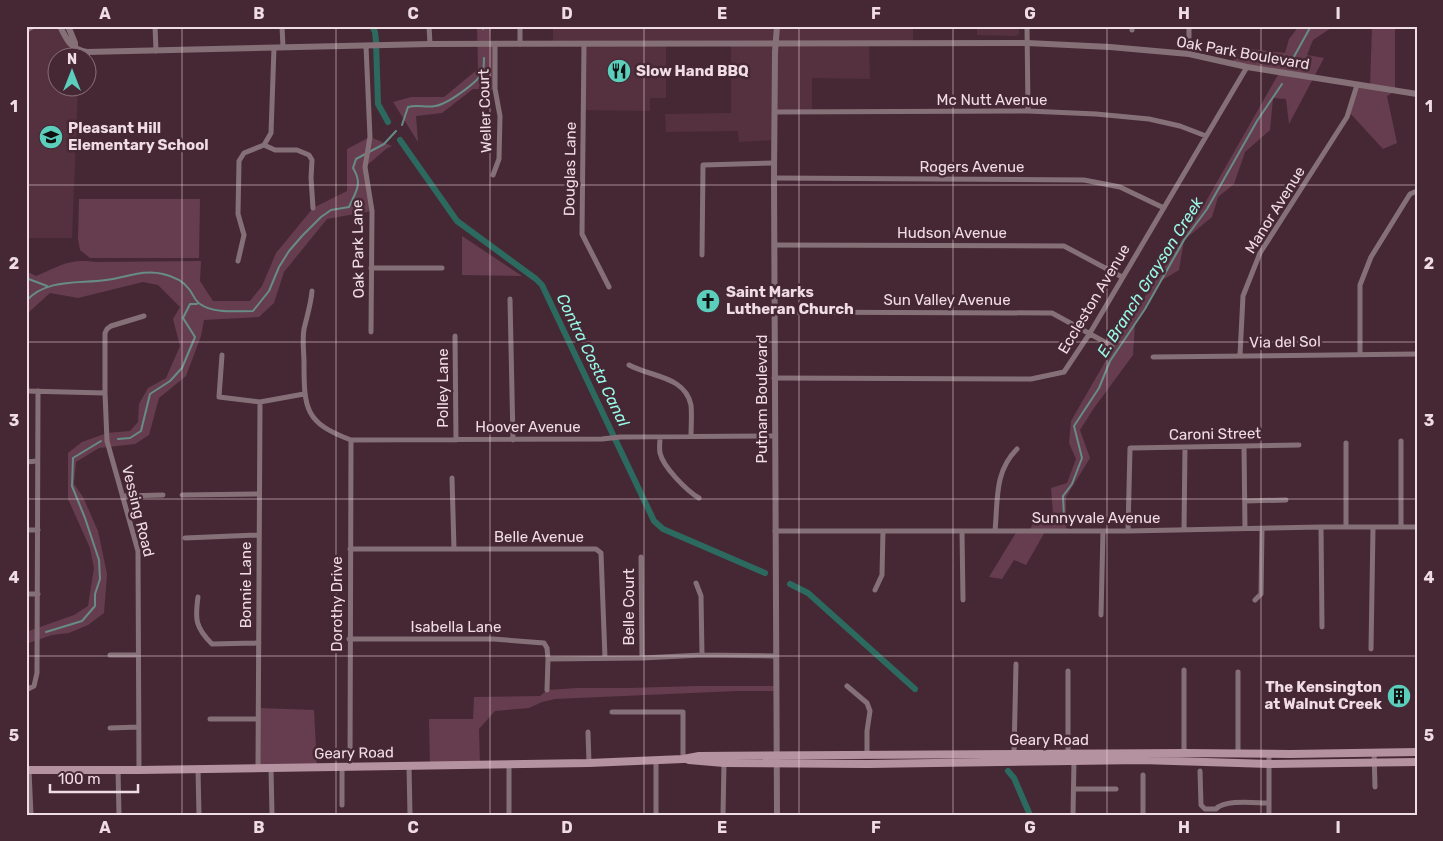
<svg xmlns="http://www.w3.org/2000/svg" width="1443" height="841" font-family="Rubik,sans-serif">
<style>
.built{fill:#553140}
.green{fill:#663d4e}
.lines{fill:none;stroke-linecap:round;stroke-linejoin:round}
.stream{stroke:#678c87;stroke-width:2}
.canal{stroke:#2c6a60;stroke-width:6}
.minor{stroke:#867078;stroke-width:5}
.tertiary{stroke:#867078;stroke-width:6}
.secondary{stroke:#b5929f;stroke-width:8}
.grid{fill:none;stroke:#f0dce3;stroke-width:1;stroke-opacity:0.55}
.labels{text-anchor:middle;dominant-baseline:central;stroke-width:5;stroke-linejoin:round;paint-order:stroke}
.street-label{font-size:15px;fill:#f0dce3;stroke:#462834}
.poi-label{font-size:15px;font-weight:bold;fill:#f0dce3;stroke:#462834;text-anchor:start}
.water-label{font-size:16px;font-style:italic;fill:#97f9e8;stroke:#462834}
.neatline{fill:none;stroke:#f0dce3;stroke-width:2}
.grid-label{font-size:16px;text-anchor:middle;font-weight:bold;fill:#f0dce3}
</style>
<rect width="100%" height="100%" fill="#462834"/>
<path class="built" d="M33,26h27l18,25v6l-20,1v30h20l-6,150h-46v-208z
M553,26h360v18h-44l1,35 -58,-1v34h-37l-1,28 -35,2 -1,-11 -72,1 -1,-18 66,-1v-70l-65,1v54h-16v13l-67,-1 1,-66h-31z
M977,26h42v8l-3,2 -39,-1z"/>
<path class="green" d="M477,26h14l-2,18h6v45h-22l-31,24 -26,3 2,26 -25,-40 18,-5h33l34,-28z
M1299,26h35l-21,14 -6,15 17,3 -35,66 -3,-25 -13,-1 -3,32 -25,22 -11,32 -16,13 -6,20 -28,23 -5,30 -20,12 -14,27 -10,15 -2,31 -39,53 -14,22 10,28 -24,39v33h-20l-20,35 -12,-5 -12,19 -13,-2 28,-46 13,-1 5,-12 18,-4 -2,-26 16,-5 9,-24 -7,-16 2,-22 53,-92 77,-119 78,-137 -48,-10 13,-15 41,5 4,-14z
M1372,26h23v65l-8,5 10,47 -14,6 -34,-37 8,-27 13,2z
M370,137l22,9 -6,3 -21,18 7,44 -45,8 -43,53 -10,31 -15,14 -55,3 -3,16 -15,40 -27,22 -10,37 -14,9 -36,4 -23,14 -2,22 9,13 15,34 9,43 -3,39 -16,12 -19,8 -17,2 -26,9v-12l48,-17 14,-9 6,-38 -4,-20 -22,-49v-46l14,-11 25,-9 23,-2 8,-9 1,-18 9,-16 18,-10 14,-32 -7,-27 7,-12 -22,-22 -15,-3 -65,16 -28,-5 -21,19v28l-3,3v-72l10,5c24,-10 33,-18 60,-14l105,-1 -1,20 13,20h37l12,-15 14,-33 37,-45 34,-17v-42z
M79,199h121l-1,59h-109l-10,-8 -2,-11z
M462,236l60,40 -60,-1z
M696,686h79l1,5h-39l-182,8 -13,3 -13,6 -34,3 -16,18 1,36h-50l-1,-46h44l1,-22 66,-1 7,-6 30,-2h52z
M258,708l56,2 3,57 -59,1z"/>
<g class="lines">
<path class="stream" d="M483,29v-3
M1291,62l20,-36
M402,125l6,-18c11,-3 17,1 27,-1 11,-1 42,-23 47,-33 2,-4 2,-10 2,-15
M26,278l21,8
M26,301c21,-23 53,-17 80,-21 20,-2 36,-11 57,-6 9,2 20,7 26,15 4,5 6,12 11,15 14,10 37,7 53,7l16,-20 10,-24 10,-16 13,-15 19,-19 10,-7 18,-3c7,-16 14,-23 4,-39l3,-9 28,-15 12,-13
M118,439l12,-1 11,-7 9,-37 20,-13 12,-13 13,-31 -12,-19 7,-14h7
M1064,517l-1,-21 9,-12 10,-26 -8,-32 25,-38 11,-27 35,-52 39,-69 23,-31 50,-88 25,-37
M46,632l36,-11 13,-15v-12l5,-15 -1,-19 -14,-42 -13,-32 1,-28 28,-17
M26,638l2,-1"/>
<path class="canal" d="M372,26l3,6 1,9 2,63 10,18
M400,140l57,81 79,58 6,6 112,236 9,8 102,44
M790,584l18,9 107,96
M1008,771l6,7 16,37"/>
<path class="minor" d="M155,26l1,25
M282,26l1,21
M429,26l1,18
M1027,26l1,85
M1132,26v4
M520,44v-18
M584,44l-2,190 27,53
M366,46l4,91 -5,30 7,44 -1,121
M1189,54v-28
M775,112l253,-1 68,3 53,5 31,7 26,10
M264,145l11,5h22l12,5 3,5 -1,18 2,30
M493,175l6,-16 1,-43 -5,-27v-45
M774,178l310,2 36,7 44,21
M774,245l290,1 58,31
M702,255l1,-90 71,-2
M238,261l6,-26 -6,-21 1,-53 5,-8 20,-8 7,-12 3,-85
M371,268h71
M312,291c-1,13 -5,25 -8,38 -2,11 0,23 0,34 0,46 1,60 47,77l251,-1 18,-2 155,-1
M510,299l3,141
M774,312l278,1 60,33
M455,336l1,104
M1360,354v-69l11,-28 39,-63 7,-3
M222,355l-3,42 41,5 44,-8
M1240,355l3,-59 17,-43 87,-136 10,-32
M1153,357l264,-3
M629,365c22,12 56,11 62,40 1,10 0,21 0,31
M774,378l257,1 33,-7 26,-39 157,-266
M26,391l79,2
M660,437c0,5 -1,11 0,16 3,14 27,38 39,45
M1401,441v86
M1346,443v84
M1244,446l1,83
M26,462l11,-1
M452,478l2,71
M182,495l77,-1
M123,496l40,-1
M1245,501l41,-1
M1321,527l1,100
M26,530h12
M1184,530l1,-82
M775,531h353l193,-4h96
M962,531l1,69
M995,531c3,-31 -1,-59 22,-82
M1128,531l2,-83 169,-3
M185,538l74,-3
M350,549h246l5,4 4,105
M641,557l1,101
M696,583l5,13 1,59
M875,590l7,-15 1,-44
M26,594h12
M198,597c-3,22 -3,30 14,47l47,-1
M1255,600l6,-6 1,-65
M1101,615l2,-84
M349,639h144l51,4 3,5 1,11
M1371,649l2,-121
M110,655h28
M1184,670v83
M1068,671v83
M847,686l20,17 3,8 -3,20v24
M26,690l8,-4 3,-13 1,-282
M547,690l1,-31 94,-1 60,-3 73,1
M612,712h71v47
M210,719h48
M110,728l28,-1
M588,732l1,31
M1374,752l1,35
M1238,753v-81
M1014,754l2,-90
M1269,754v61
M656,761v54
M409,766l1,49
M342,767v38
M350,767l1,-327
M258,768l2,-366
M271,768l1,47
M29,770l2,45
M118,770l1,45
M139,770l-1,-219 -31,-110 -2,-48v-60l2,-4 4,-3 33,-10
M198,770l1,45
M1200,771l1,34 4,4h11c9,-10 39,-6 53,-6
M1143,775v40
M1074,789h42
M509,815v-51
M723,815l1,-52
M1073,815l1,-54"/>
<path class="tertiary" d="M60,26c7,15 11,23 27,26l343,-8 597,-1 83,4 79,7 58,13 170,27
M68,26l7,17v5
M26,30l7,-4
M777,815l-3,-637 1,-126 2,-26"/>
<path class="secondary" d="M689,760l35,3 144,1 274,-4 127,4 148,-2
M26,770h113l450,-7 94,-4 16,-3 485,-3 106,1 127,-2"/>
</g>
<path class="grid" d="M182,26v789M336,26v789M490,26v789M644,26v789M799,26v789M953,26v789M1107,26v789M1261,26v789M26,185h1391M26,342h1391M26,499h1391M26,656h1391"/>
<defs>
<g id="restaurant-disc" transform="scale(1.25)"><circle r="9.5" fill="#5bcebc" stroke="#462834"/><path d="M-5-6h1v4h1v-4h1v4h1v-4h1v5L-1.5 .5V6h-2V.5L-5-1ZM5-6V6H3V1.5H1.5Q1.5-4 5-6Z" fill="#111"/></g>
<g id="school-disc" transform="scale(1.25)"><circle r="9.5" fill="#5bcebc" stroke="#462834"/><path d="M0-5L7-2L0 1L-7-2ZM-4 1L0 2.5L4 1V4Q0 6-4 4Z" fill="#111"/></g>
<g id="church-disc" transform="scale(1.25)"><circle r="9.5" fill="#5bcebc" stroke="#462834"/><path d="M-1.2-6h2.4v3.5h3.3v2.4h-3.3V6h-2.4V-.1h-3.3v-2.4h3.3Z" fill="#111"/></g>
<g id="building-disc" transform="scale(1.25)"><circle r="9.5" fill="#5bcebc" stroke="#462834"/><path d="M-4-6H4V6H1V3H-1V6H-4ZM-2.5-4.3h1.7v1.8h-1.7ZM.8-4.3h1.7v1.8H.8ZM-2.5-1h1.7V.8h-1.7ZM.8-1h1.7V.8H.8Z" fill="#111"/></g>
</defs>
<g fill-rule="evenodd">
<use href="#restaurant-disc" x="619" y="71"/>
<use href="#school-disc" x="51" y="137"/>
<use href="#church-disc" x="708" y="301"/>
<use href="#building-disc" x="1399" y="696"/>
</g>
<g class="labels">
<g class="street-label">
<text transform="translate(1243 53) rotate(10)">Oak Park Boulevard</text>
<text x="992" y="100">Mc Nutt Avenue</text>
<text transform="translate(485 111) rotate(-92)">Weller Court</text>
<text x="972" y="167">Rogers Avenue</text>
<text transform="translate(570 169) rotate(-89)">Douglas Lane</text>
<text transform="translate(1275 210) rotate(-58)">Manor Avenue</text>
<text x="952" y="233">Hudson Avenue</text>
<text transform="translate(358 249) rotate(-91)">Oak Park Lane</text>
<text transform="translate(1094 299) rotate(-59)">Eccleston Avenue</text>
<text x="947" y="300">Sun Valley Avenue</text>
<text transform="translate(1285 342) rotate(-1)">Via del Sol</text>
<text transform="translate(443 388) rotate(-90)">Polley Lane</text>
<text transform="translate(762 399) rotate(-90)">Putnam Boulevard</text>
<text x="528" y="427">Hoover Avenue</text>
<text transform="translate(1215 434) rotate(-1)">Caroni Street</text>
<text transform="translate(138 511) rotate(76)">Vessing Road</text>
<text x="1096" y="518">Sunnyvale Avenue</text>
<text x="539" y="537">Belle Avenue</text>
<text transform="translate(246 585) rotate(-90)">Bonnie Lane</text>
<text transform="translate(337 604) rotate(-90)">Dorothy Drive</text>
<text transform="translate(629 607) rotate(-90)">Belle Court</text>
<text x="456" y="627">Isabella Lane</text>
<text x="1049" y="740">Geary Road</text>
<text transform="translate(354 753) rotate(-1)">Geary Road</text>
</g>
<g class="poi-label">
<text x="636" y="71">Slow Hand BBQ</text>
<text x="68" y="128">Pleasant Hill<tspan x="68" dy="17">Elementary School</tspan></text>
<text x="726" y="292">Saint Marks<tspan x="726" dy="17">Lutheran Church</tspan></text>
<text x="1382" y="687" text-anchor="end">The Kensington<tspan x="1382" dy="17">at Walnut Creek</tspan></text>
</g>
<g class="water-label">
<text transform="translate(1150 277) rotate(-58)">E. Branch Grayson Creek</text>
<text transform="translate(593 360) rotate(64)">Contra Costa Canal</text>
</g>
</g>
<rect width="1443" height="841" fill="none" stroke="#462834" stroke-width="55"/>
<g transform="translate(72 72)"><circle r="24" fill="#462834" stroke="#8a707a"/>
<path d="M0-4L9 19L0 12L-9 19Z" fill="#5bcebc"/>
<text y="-8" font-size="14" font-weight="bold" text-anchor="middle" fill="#f0dce3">N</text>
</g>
<path d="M50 784v8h88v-8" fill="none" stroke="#f0dce3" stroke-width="2.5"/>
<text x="58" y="784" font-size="15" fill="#f0dce3" stroke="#462834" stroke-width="4" paint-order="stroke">100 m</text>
<rect x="28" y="28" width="1388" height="786" class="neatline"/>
<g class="grid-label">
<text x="105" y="19">A</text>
<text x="259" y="19">B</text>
<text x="413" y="19">C</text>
<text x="567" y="19">D</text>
<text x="722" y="19">E</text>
<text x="876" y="19">F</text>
<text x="1030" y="19">G</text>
<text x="1184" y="19">H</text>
<text x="1338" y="19">I</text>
<text x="14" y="112">1</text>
<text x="1429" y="112">1</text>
<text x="14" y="269">2</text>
<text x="1429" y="269">2</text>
<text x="14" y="426">3</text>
<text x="1429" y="426">3</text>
<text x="14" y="583">4</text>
<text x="1429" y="583">4</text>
<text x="14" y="741">5</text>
<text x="1429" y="741">5</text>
<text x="105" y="833">A</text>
<text x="259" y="833">B</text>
<text x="413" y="833">C</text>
<text x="567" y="833">D</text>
<text x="722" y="833">E</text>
<text x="876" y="833">F</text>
<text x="1030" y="833">G</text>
<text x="1184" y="833">H</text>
<text x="1338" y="833">I</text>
</g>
</svg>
